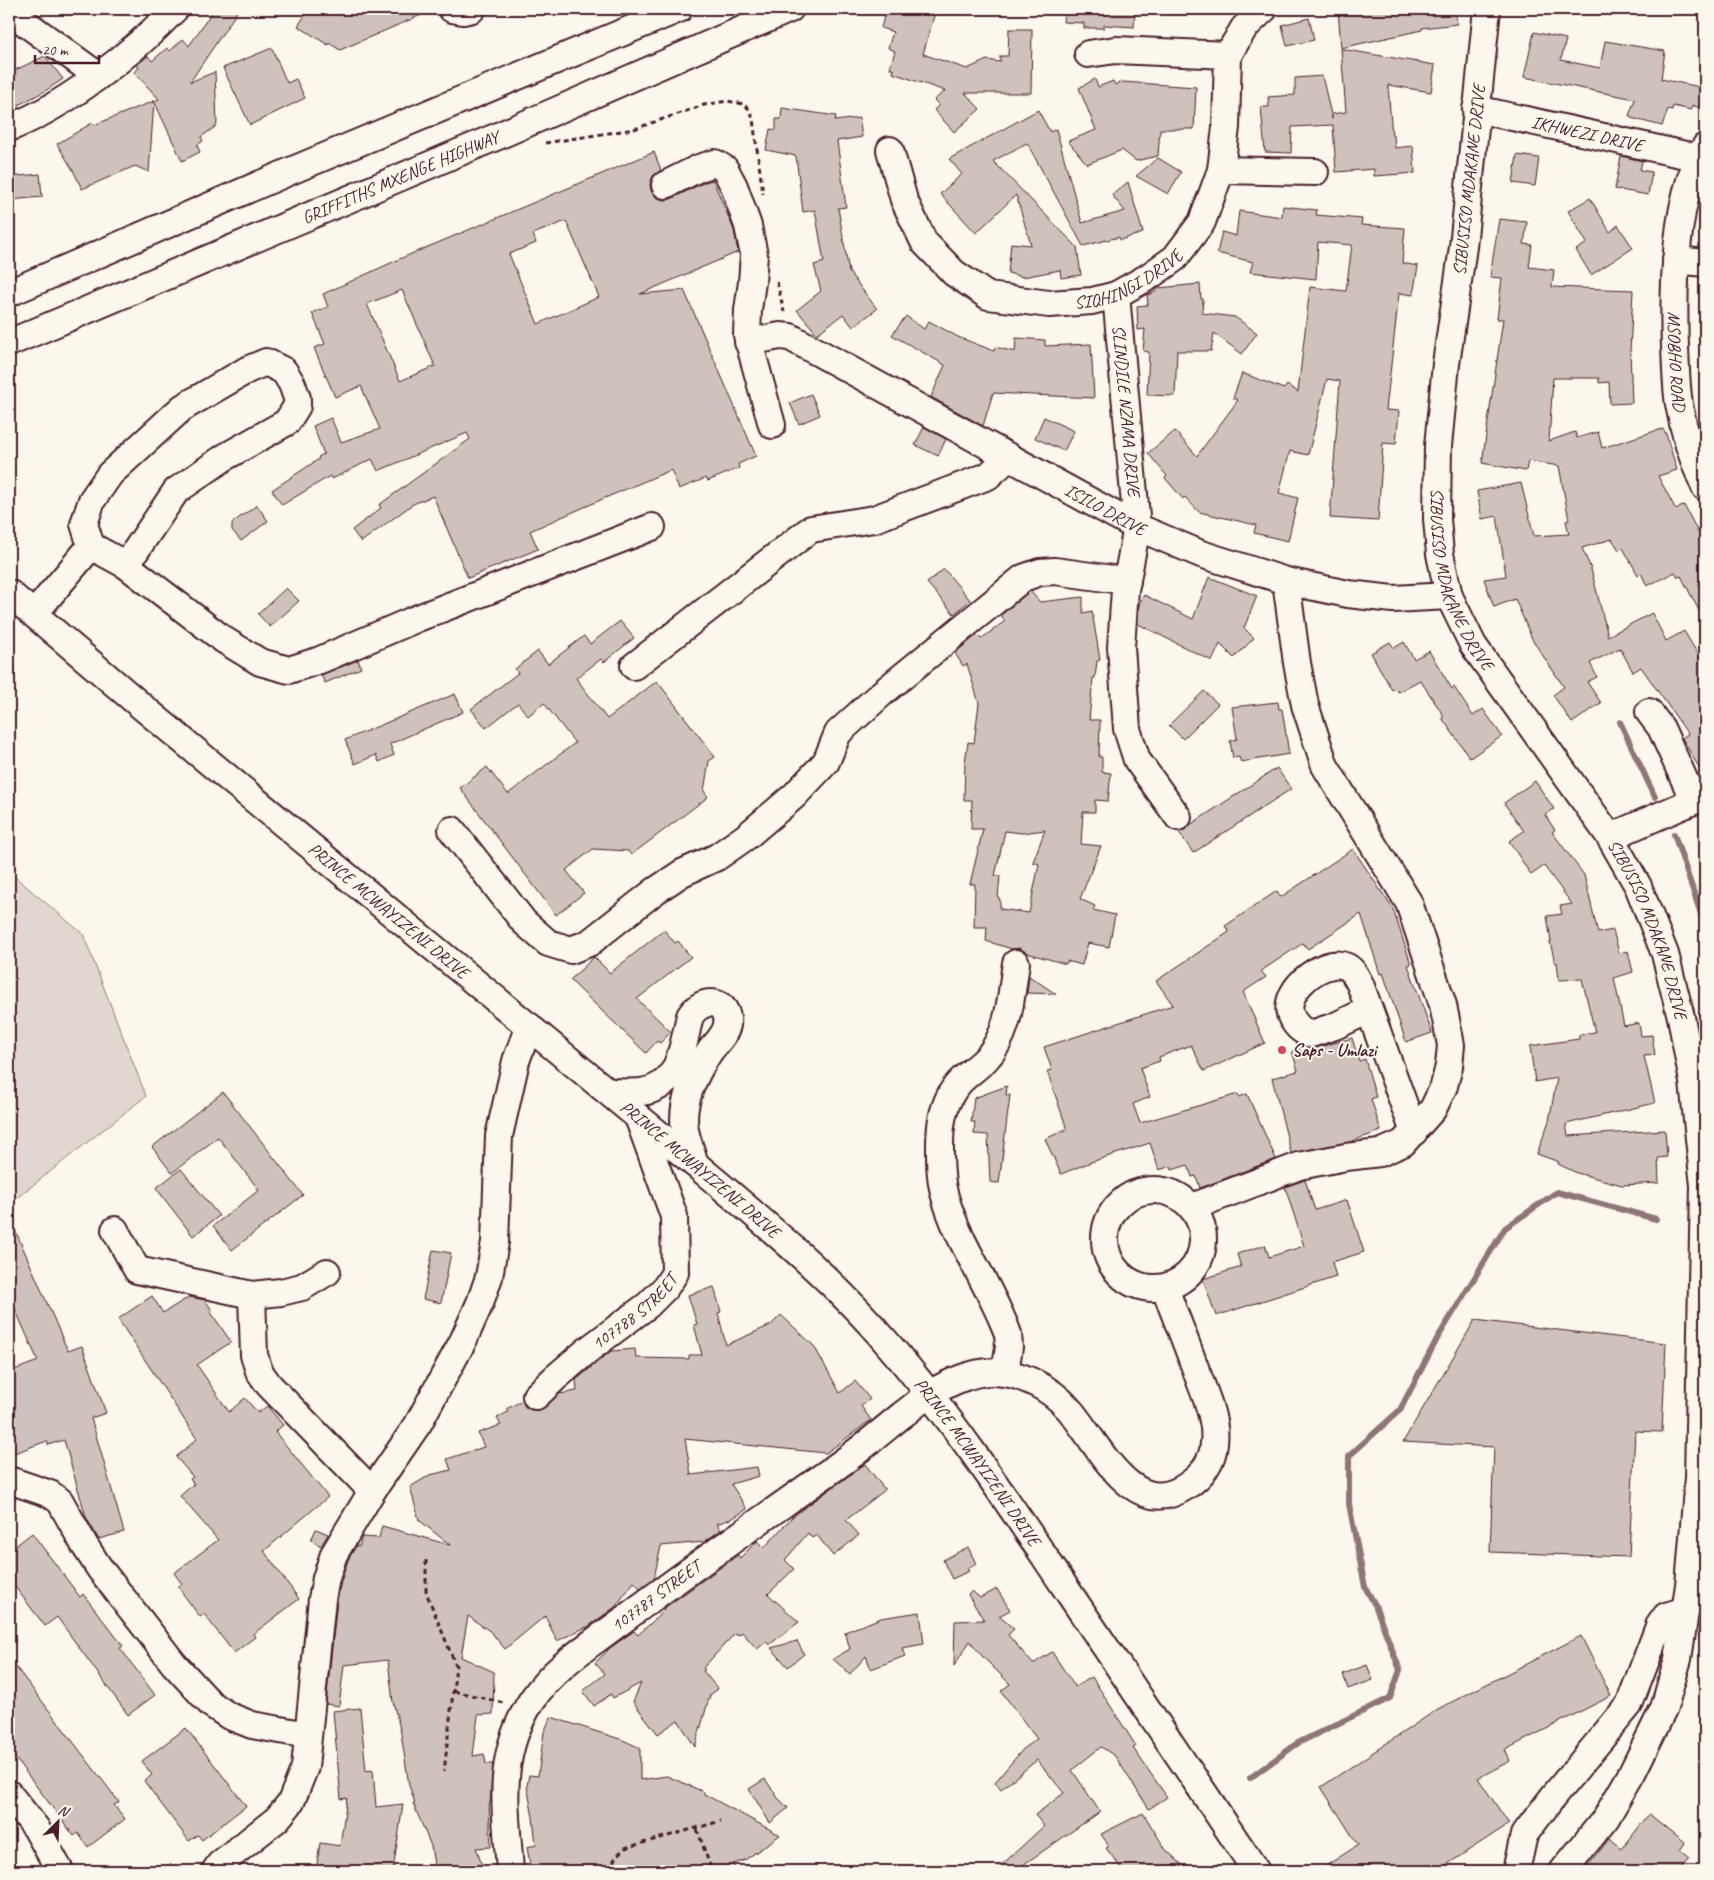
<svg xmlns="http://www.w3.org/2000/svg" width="1714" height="1880" font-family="Caveat,sans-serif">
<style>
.green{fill:#e2d7d0;stroke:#967b7e}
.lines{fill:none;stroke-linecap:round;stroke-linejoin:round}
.stream{stroke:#907477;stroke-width:6}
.building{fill:#cfc2bc;stroke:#4a1f2b;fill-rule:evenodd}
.minor-casing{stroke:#4a1f2b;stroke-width:30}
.path{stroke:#4a1f2b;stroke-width:3;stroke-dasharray:5 4;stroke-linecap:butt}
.minor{stroke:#fbf7ec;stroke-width:26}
.poi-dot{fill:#d1495b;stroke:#fbf7ec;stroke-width:2}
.labels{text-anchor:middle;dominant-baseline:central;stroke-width:4;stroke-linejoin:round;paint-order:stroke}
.street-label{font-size:18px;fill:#4a1f2b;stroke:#fbf7ec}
.poi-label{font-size:18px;font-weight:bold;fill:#4a1f2b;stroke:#fbf7ec;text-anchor:start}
</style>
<rect width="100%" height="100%" fill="#fbf7ec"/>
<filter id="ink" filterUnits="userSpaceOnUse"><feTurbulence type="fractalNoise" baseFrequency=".02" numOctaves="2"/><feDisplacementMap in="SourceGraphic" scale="10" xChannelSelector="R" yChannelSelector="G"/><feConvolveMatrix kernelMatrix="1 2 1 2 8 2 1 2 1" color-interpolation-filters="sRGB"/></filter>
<g filter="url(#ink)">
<path class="green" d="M9,872l74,62 63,162 -137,108z"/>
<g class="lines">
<path class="stream" d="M1620,722l35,75
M1674,834l31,92
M1250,1778l48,-35 92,-45 10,-28 -25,-65 -10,-18 -16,-83v-48l51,-46 37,-71 68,-111 52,-36 99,27
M1703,1871l2,-9"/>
</g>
<path class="building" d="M214,9h25l-49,73 25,-10 2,51 -2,4 -14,10 2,4 -6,4 3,7 -18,9 -28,-60 -5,71 -14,-6 -53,23 -9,-19 -16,-26 35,-21 2,2 65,-26 -25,-27 5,-4 -2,-3 11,-9 4,5 15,-13 3,3 13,-12 6,7z
M309,9h126l-95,41 -11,-7 -1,2 -30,-19z
M886,9h50l-13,45 44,15 20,-9 13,2v-6h8l1,-27h23l-1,64h-66l15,16 -26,23 -20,-22 5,-5 -5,-5 11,-9 -52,-18 1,-3 -4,-2 5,-17 -7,-3 5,-16 -12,-4z
M1064,9h71l-1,18 -30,-2v3h-20v-5l-21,-1z
M1338,9h117l2,15 -35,4v2l-81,18z
M1309,18l5,22 -27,6 -5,-21z
M1534,32l32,7 -5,21 39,8 5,-27 60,10 -4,28 44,9v22l-13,-5 -1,5 -18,-4 -1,4 -4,-1 -6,17 -31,-8v-2h-2l6,-17 -111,-22z
M272,48l15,35 9,-4 9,19 -55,27 -27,-57z
M1341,49l94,16 -4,27 -43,-7 4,51h2l1,12 18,-2 2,27 -41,3v-7l-38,3 -3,-47 -41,2 -1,26 -26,-1 -4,-45h8l-1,-10 27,-2v-17l27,-2 10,43v-5l14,-2z
M45,56l18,23 -18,12 -36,19v-37z
M1095,79l3,8 15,-6 2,4 7,-3 74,5 -2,42h-34l-2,27 -22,5 -14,-11 -35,14 -19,-23 28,-11 -17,-42z
M782,108l54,8 -1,5 24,-3 3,19 -25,4 9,66 -8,1 11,64 28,37 -24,18 -10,-13 -26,20 -20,-24 24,-19 -7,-26 10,-3 -9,-52 -12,2 -7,-56 -30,-6 4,-21 6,1v-11h5z
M1038,110l12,22 6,-3 26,94 43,-12 -13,-16 16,-13 15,51 -23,7 -1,-3 -36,9 -56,-103 -34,18 84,86 4,28 -20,3 -1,-8 -37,7 -15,-4 3,-30 20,2 -15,-50 -40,38 -36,-39 22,-20 -13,-15z
M654,152l7,18 -8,6 -3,8 1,7 6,7 8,2 6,-1 34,-17 8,-2 21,50 4,22 -98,42 44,-4 72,166 -18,8 1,4 -31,13 -2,-3 -27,11 -8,-19 -66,28 -75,33 8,18 -70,29 -35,-82 -20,8 -52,38 -9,-12 29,-22 -2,-3 91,-66 -3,-6 -89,38 -6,-12 -40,20 -2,-3 -48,29 -10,-15 47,-31 -1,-2 6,-3 -11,-28 18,-8 10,24 39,-13 -19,-43 -26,11 -21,-49 11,-4 -13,-31 16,-6 -5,-13 81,-37zM566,221l33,76 -61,27 -29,-70 27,-11 -3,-9zM402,290l33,76 -35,15 -33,-77z
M1517,155l22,3 -4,28 -22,-3z
M1621,156l21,5 -2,9 12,2 -4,23 -33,-6z
M1158,158l23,14 -13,22 -32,-18z
M40,174l2,23 -32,3 -1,-23z
M1590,198l20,34 8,-7 15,23 -42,27 -15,-25 11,-7 -19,-32z
M1283,206l34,4 -1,5 46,4 -1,6 44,3 -3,35 16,3 -5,29 -14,-2 -13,117 13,1 -3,33 -13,-1 -5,78 -48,-3 10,-137 -13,-2 -19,76 -18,-4 -11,42 19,5 -10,43 -34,-8 2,-8 -57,-13 -14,-15 -2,2 -18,-21 2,-2 -19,-23 27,-22 22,25 41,-56 -5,-2 9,-25 42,16 3,-4 11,7 12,-105 36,4 6,-46 -34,-3 -2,37 -66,-7 3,-10 -36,-9 5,-21 14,4 3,-25 43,6z
M1499,219l28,3 -3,22 8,1 -3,22 25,3 -2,17 81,3 -3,62 2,51 -22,1 -1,-22 -10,1v-5h-46l-4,63 26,-9 2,6 21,-6 4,16 53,-17 8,-2 3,5 11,36 -19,6 18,34 8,-5 21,41v76l-24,-46 -3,1 -3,-5 -28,14 -6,-13 -3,2 -15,-27 -4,2 -7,-11 -30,9 9,21 17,67 44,-23 14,28 18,-10 21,35v112l-23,-40 6,-4 -47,-67 -8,5 -13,-24 -30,15 7,14 -10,5 14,21 -29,20 -19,-28 11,-8 -31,-46 -18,-42 -21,8 -10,-28 22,-3 -9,-60 -15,3 -5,-28 44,-8 13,53 35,-2 -3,-13 3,-1 -10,-54 -31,-5 -2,10 -44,-8 21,-144h-6l5,-41 -12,-1z
M1200,284l1,15h2l-1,14 33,4 22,16 -15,21 -28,-21 -3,18h-34l-2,45 -28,-1 2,-43 -6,-1 2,-22 -7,1 -1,-24 11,-1 -1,-10 8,-3 3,-4z
M906,316l18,13 5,-8 29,16 36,14 1,-4 20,5 1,-14 29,2v6l46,-2 3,54 -101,-5 -10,33 -52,-29 14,-32 -53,-30z
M811,394l9,21 -21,9 -9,-21z
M1044,417l30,14 -10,20 -29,-13z
M924,427l22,12 -8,17 -23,-11z
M257,505l11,16 -27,20 -9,-11v-7z
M944,569l26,31 -16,14 -27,-31z
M1209,577l48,19 -13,32 10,10 -20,20 -14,-14 -8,17 -74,-37 1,-20 5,-9 49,24z
M286,588l13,13 -29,26 -12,-13z
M1030,591l10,11 43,-5v16l9,-2 8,49 -3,1 -2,17h-2l-4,42h11l-1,37h3v15l9,1 -3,28 -13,-1v12h-12l-2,32 20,2 -21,53 15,7 -2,4 22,5 -6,32 -21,-4 -6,22 -15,-4 -1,3 -39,-11 -8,-5 -7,1 -26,-8 1,-14h-13l1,-43h-5l13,-55h-12l1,-29h-8l1,-38 3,-20 6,1 5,-40 -12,-39 -4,2 -8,-13 22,-18 4,4 24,-18 -4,-6zM1045,830l-12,32 6,2 -10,49 -29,-4v-10l-2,-1 2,-22h-5l10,-45 17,2z
M620,621l14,17 -30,24 -3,-3 -25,19 31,41 50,-38 58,76 -6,4 -5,30 4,6 -77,58 -3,-4 -35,-2 -27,21 18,23 -28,22 -96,-127 27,-21 21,27 67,-51 -31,-40 -16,13 -10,-13 -32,25 -15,-19 47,-36 -3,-4 23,-18 10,13 36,-28 6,8z
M1390,642l4,6 10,-6 10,17 15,-8 23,38 2,-2 19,29 10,-7 19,27 -32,22 -28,-40 2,-2 -24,-36 -22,12 -3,-4 -3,2 -21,-37z
M358,660l3,8 -36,15 -4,-8z
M1204,691l14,13 -35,35 -14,-14z
M455,694l8,18 -73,32 4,11 -15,7 -3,-7 -21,9 -10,-24z
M1278,702l1,7h3l7,45 -48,8 -2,-5 -6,1 -3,-17 7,-2 -5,-32z
M1277,768l14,21 -98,64 -14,-21 7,-3 4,-4z
M1535,781l19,28 -9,6 10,15 -3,2 32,43 14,58 15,-3 6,23 9,-2 5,21 -19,6 10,48 15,-3 2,13 11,-1 3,20 -11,1 11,47 -89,21 2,12 97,-6 2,27 -9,1 1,25 -37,2 -45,-12 -19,-9 1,-2 -22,-8 12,-33 8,-43 -22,4 -5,-36 49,-7v-4l16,-3 -13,-53 -23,1 -2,-18 -2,1 -5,-21h1l-4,-26 15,-2 -2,-8 12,-2 -28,-38 -13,9 -22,-34 15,-10 -20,-28z
M1353,849l40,60 18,55 -3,1 24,68 -26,9 -23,-69 -3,1 -19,-60 -53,35 -5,-6 -42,28 5,6 -23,15 22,51 -61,28 -13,-26 -32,12 1,4 -20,7 10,29 -17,7 7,19 98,-29 1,3 8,-3 29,65 -76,29 -4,-12 -4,1 -4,-12 -16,5 -1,-4 -12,4 -9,-27 -59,19 -30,12 -16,-35 22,-10 -20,-58 5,-1 -8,-23 129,-42 -17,-24 73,-49 -4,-6 52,-35 4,6z
M664,930l11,13 3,-2 13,16 -54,42 34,33 -11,11 -3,-2 -11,12 -76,-73 24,-23 16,16z
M1029,976l27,18 -29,-1z
M1352,1038l7,23 6,-2 11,38 -5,2 10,32 -32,11 -58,11 -19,-75 26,-7 -6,-20 11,-4 13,1z
M1007,1086l-1,9h4l-11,88 -9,-1 -2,-47 -14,-1 1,-12h-4l3,-24z
M223,1092l80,103 -71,55 -19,-24 46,-36 -41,-53 -46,36 -20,-26z
M181,1169l38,47 -26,20 -37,-48z
M1305,1180l10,30 32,-10 17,52 -32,10 4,15 -120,39 -13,-37 38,-12 -4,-13 28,-9 4,12 35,-11 -19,-59z
M9,1216l59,135 14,-5 24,67 -15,5 33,114 -25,7 -1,-1 -12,-21 -22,-77 -16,5 -1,-4 -38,14v-83l29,-11 -29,-66z
M433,1250l18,3 -10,50 -18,-4z
M714,1287l7,25 -3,1 8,32 45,-20 10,-10 33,31 26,47 15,-12 15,18 -9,7 10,14 -45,33 -141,-14 6,36 66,-8 2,9 -28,8 16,25 -14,9 -16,6 4,6 -17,12 -43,4 -7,32 -14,10 -6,-6 -19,25 -29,21v-1l-29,14 -12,-25 -40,33 -14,-17 -23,-16 -7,41 33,15 -1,42 -15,1 -5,41 11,-2 2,10h7l-3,40h-1l2,43 -15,1 8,23h-49l-4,-25 -18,-43h2l-6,-18 -8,-52 -8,-31 -5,-42 -44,5 -5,41 -13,-2 11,-103 4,-19 7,-22 8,-14 3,1 3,-10 17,1 3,-12 68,19 -31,-25 -9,-33 20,-12 21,-5 -4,-11 37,-12 -6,-14 23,-8 -4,-7 11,-6 -2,-3 16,-8 3,6 6,3h9l19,-16 18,-3 -1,-11 35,-29 24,-2 1,9 53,1v-4h13l-8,-30 3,-1 -9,-29z
M152,1296l11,17 26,-16 16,3 7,10 -2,1 21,31 -34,23 32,47 16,-14 13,15 9,-7 16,19 -8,7 53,65 -64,54 35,48 -46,35 2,3 -21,16 -30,-39 -4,3 -22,-30 4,-3 -8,-11 44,-33 -38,-44 14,-12 -4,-5 3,-2 -17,-20 21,-18 -79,-120z
M1475,1320l191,23 -4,89 -27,-1 -6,126 -139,-5 4,-105 -91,-5z
M865,1464l20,26 -39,30 13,15 -26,21 -16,-21 -5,3 -4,-5 -23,27 9,9 -26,25 31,28 -30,23 -3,-3 -9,7 -15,-17 -3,3 -4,-2 -32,35 2,2 -2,1 15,18 -8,6 -15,52 -17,-27 -20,14 -25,-32 8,-19 -28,15 -2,-4 -17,12 -11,-15 22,-17 -10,-11 15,-15 24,-17 4,4 26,-24 -1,-2 75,-54 2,3 17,-17 7,7 28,-31z
M316,1529l12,5 -7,12 -10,-6z
M32,1533l48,64 3,-3 40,52 -3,2 35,47 -27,20 -71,-98 -12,9 -36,-47v-28z
M968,1547l8,17 -9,4 2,3 -17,8 -9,-19z
M997,1589l13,21 -11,6 15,13 -6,6 25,29 19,-12 23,35 17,-10 44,69 -3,2 34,49 -18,12 -34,-53 -14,-9 -29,23 28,42 -86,59h-19l49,-45 -9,-11 29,-22 -27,-33 -36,29 -6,-7 30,-35 12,-8 -36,-48 9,-7 -27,-27 -13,-16 -16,25 1,-45 29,-1 -16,-25 4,-4 8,7z
M920,1612l4,32 -22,4 3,8 -34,13 -5,-13 -16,18 -17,-15 17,-10 -5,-17 36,-14z
M1581,1636l30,60 -106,54 5,11 -32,17 31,46 -72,47h-119l40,-26 -37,-58 117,-78z
M797,1641l7,13 -16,13 -17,-19z
M9,1658l110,144 -5,3 11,14 -37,28 -10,-14 -4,3 -65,-86z
M1367,1665l6,15 -25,9 -5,-15z
M360,1708l6,63 7,-1 3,37 27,-3 -10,67h-77l4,-28 20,3 7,-48 -6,1 -8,-88z
M551,1717l72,23 17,8v32l27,-4 37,16v2l76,41 -35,25 -12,4 3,7h-205l-4,-24 9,-2 -3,-28 -6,-31 2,-11 9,1 6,-44z
M186,1728l60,78 -44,34 -4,-5 -9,6 -45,-60 8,-6 -10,-14z
M765,1779l13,19 10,10 -18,15 -21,-34z
M1143,1813l23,37 23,21h-66l-17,-23 3,-2 -8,-12z
M1649,1814l36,29 -5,7 10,8 -11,13h-95l25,-32 13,10z"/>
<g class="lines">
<g class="minor-casing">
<g id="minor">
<path d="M452,9l11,2 9,-2"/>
<path id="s1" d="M1487,9l-24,238 -17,117 -8,82 -1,73 3,35 9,42 24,49 137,192 28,49 27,68 16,63 12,65 11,104 -6,291 -9,108 -11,74 -14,49 -32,65 -26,45 -43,53"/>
<path d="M9,11l88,64"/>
<path d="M1088,54l28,-4 112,5"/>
<path id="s2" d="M1476,109l223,49"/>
<path d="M9,128c58,-23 123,-74 166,-119"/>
<path id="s3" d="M1705,147c-31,49 -32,143 -30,201 1,18 1,38 4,56 5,30 14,57 26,83"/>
<path id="s4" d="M890,150l14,50 20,42 30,31 34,23 61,8 43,-3 24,-6 32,-18 27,-19 27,-36 19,-52 5,-43 2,-72 16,-27 20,-19"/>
<path d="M1221,170l94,2"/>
<path d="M665,185l34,-17 16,-5 10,6 9,17 14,40 6,29 -2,27 -4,28 -1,25 25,90"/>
<path d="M1676,260l29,3"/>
<path d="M9,293l291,-126 379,-158"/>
<path id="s5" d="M1116,295l21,232 -12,63 -4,57 6,82 10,31 41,57"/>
<path id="s6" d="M748,342l32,-6 10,1 347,190 64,27 85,27 62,13 45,5 56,-3"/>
<path id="s7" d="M9,343l489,-207 292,-127"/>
<path d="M126,565l50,-74 49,-34 62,-35 10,-16v-8l-5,-14 -8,-13 -18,-9 -19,8 -65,38 -72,66 -18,26 -8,24 7,22 35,19 98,75 36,22 29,8 31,-10 98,-42 234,-91"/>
<path id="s8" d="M9,593l131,112 555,459c67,57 136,113 193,180 66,76 121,160 177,243 64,95 128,189 191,284"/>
<path d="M34,614l57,-68"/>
<path d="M634,666l177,-137 63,-10 114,-43 21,-19"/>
<path d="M1649,712l12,16 33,73"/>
<path d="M452,830l72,92 24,21 23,7 18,-7 66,-52 27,-18 35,-16 30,-21 47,-40 32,-34 12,-29 43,-39 142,-116 17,-6 15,-1 72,10"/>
<path d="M1610,837l95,-41"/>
<path d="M1369,1010l-34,16 -24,8c-9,-3 -13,-6 -18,-14 -17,-26 30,-63 52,-54 8,3 11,11 15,18l54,148"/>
<path d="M610,1092c10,0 21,1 31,0 40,-5 41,-45 49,-76 12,-20 40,-17 37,9 -2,11 -11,18 -17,26 -15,23 -30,51 -25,79 2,11 7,23 10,34"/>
<circle cx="1154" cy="1239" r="49"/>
<path d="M1192,1207l107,-41 47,-9 34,-4 23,-10 30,-34 11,-23 5,-20 2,-21 -8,-40 -34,-102 -84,-137 -20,-61 -8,-42 -11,-82"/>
<path d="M115,1230l22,40 115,25 29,-3 21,-5 25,-15"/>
<path d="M252,1295l2,60 5,16 10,14 103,106"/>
<path d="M1005,1372l4,-25 -1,-13c-17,-48 -51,-91 -64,-141 -4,-15 -4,-30 -4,-45 0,-18 1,-35 10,-52 8,-17 23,-24 36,-37 24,-25 25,-64 30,-96"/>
<path id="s9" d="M536,1396l19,-18 34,-29 59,-44 17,-17 10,-15 -1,-57 -36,-99"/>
<path d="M9,1480l41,14 10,7 25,45 15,23 74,95 37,40 18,12 23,9 56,10"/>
<path d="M9,1794l27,34 24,43"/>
<path d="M215,1871l5,-7 57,-45 14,-17 14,-35 17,-168 4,-21 8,-24 38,-63 46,-67 45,-83 17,-38 9,-26 6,-35 4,-106 17,-75 13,-35"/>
<path id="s10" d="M510,1871c-4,-62 -15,-114 22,-171 23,-34 58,-55 91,-80 71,-54 144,-104 217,-156 21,-15 41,-32 62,-49 10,-7 19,-16 29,-22 18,-10 41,-22 63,-21 28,1 56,16 74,36 29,32 63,114 117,79 16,-10 28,-25 29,-44 3,-23 -9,-48 -17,-70 -10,-29 -22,-57 -32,-85"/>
<path d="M1516,1871l8,-36 28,-37 77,-93 30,-79 7,-10 20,-6"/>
</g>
</g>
<path class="path" d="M545,143l89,-14 70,-24 23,-4 17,3 6,6 3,9 10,75
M777,282l7,30
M426,1560v32l30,74 -12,106
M454,1691l50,12
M697,1829l15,42
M612,1871c0,-11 5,-16 13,-23l96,-27"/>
<use href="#minor" class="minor"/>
</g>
</g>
<circle class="poi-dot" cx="1282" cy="1050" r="5"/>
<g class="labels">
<g class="street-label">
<text stroke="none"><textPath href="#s2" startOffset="114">IKHWEZI DRIVE</textPath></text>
<text stroke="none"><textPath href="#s7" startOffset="425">GRIFFITHS MXENGE HIGHWAY</textPath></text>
<text transform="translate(1469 180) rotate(-84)">SIBUSISO MDAKANE DRIVE</text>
<text stroke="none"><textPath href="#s4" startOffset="329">SIQHINGI DRIVE</textPath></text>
<text stroke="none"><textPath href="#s3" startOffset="219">MSOBHO ROAD</textPath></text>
<text stroke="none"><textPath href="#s5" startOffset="116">SLINDILE NZAMA DRIVE</textPath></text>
<text stroke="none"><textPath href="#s6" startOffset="402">ISILO DRIVE</textPath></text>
<text stroke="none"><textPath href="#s1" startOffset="578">SIBUSISO MDAKANE DRIVE</textPath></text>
<text stroke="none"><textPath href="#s8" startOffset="495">PRINCE MCWAYIZENI DRIVE</textPath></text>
<text stroke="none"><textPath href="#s1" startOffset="982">SIBUSISO MDAKANE DRIVE</textPath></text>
<text stroke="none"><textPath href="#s8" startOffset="900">PRINCE MCWAYIZENI DRIVE</textPath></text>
<text stroke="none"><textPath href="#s9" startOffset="130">107788 STREET</textPath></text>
<text stroke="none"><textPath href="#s8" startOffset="1305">PRINCE MCWAYIZENI DRIVE</textPath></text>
<text stroke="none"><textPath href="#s10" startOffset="339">107787 STREET</textPath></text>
</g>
<g class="poi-label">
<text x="1292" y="1050">Saps - Umlazi</text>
</g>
</g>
<rect width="1714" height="1880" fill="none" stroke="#fbf7ec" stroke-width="30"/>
<rect x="15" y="15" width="1684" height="1850" fill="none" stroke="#4a1f2b" stroke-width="2" filter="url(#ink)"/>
<g transform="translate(58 1822) rotate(24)" stroke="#fbf7ec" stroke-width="4" paint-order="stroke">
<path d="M0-4L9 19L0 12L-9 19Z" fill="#4a1f2b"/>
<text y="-8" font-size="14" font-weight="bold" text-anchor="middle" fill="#4a1f2b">N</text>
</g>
<path d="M35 55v8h64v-8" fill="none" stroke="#4a1f2b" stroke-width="2.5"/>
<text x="42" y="55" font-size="15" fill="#4a1f2b" stroke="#fbf7ec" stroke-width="4" paint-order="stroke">20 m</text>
</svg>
